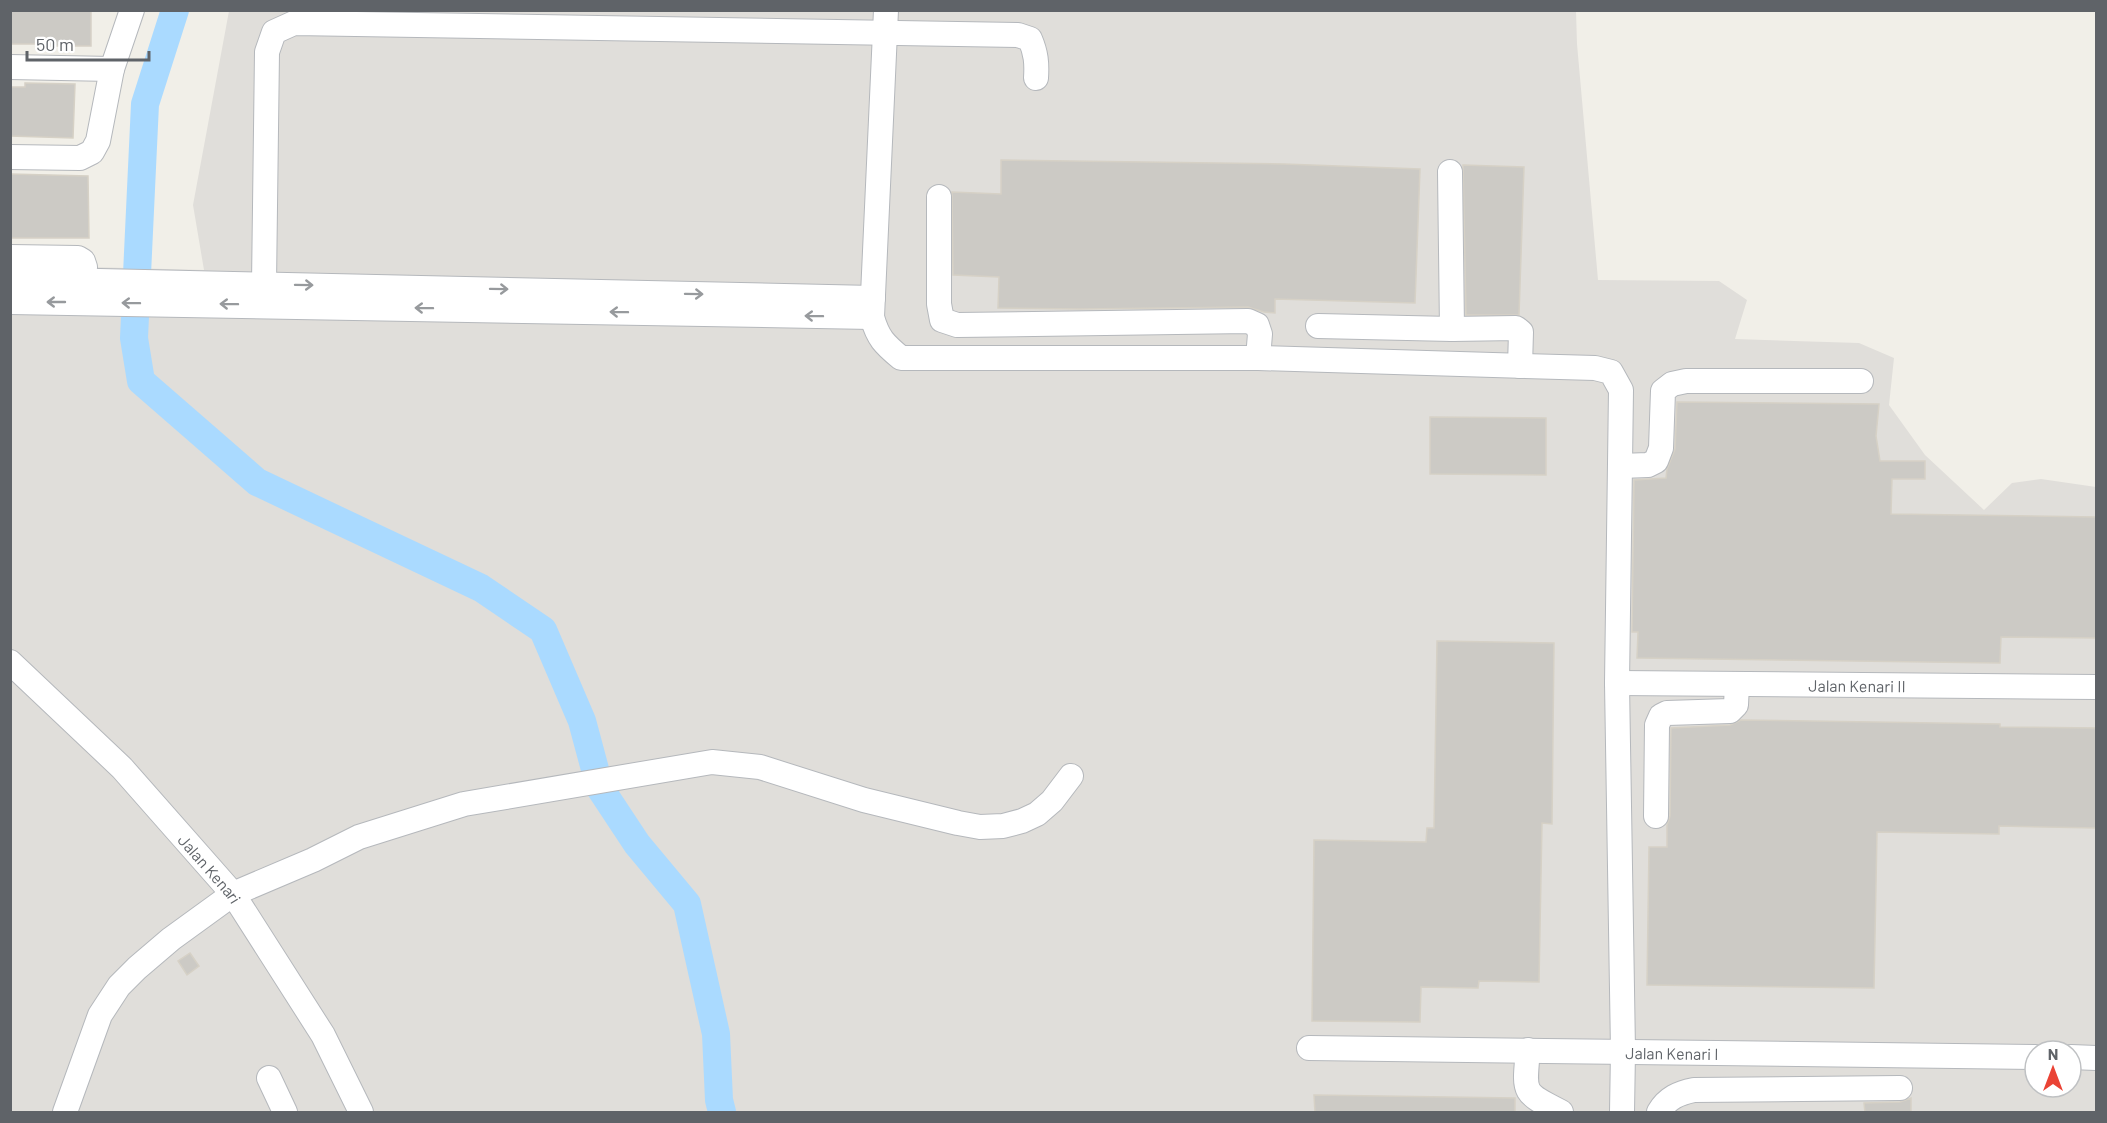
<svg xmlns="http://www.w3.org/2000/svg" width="2107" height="1123" font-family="Barlow,sans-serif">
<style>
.industrial{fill:#e0deda;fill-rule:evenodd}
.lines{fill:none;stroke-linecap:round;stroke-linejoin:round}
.river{stroke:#aadaff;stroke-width:28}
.building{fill:#cccac5;stroke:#d6d1c6;stroke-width:1.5}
.minor-casing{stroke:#b5b8bc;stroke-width:26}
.minor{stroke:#fff;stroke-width:24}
.oneway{stroke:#979a9d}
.labels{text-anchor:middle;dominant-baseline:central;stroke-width:5;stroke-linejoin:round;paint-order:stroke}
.street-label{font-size:16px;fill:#5f6368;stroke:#fff}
</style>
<rect width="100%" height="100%" fill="#f1efe8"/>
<path class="industrial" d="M229,11h1347l1,33 21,236 121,1 28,19 -12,39 124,4 35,15 -5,47 36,50 59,55 28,-27 29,-4 55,8v625h-2085v-847l193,5 -11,-65zM2035,1051h36v36h-36z"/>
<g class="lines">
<path class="river" d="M175,10l-30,94 -11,234 7,43 116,101 224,106 62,42 39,91 18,67 37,56 50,60 29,130 3,66 3,12"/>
</g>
<path class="building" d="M10,10h81v36h-47v-2h-34z
M25,83l50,1 -2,54 -63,-2v-49h15z
M1001,160l283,4 136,5 -5,134 -140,-4v14l-11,-1 -16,-5 -168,2 -82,-1 1,-31 -46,-2 -1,-83 49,2z
M1463,165l61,2 -5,148h-53z
M10,174l78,2 1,62h-79z
M1677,402l202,2 -3,32 4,25h45v18h-33l-1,35 206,3v121l-96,-1 -1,26 -363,-5 1,-26h-6l2,-152 32,-2 1,-9 8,-20z
M1430,417l116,1v57l-116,-1z
M1437,641l117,2 -2,181 -10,-1 -3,159 -60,-1 -1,7 -57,-1 -1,35 -108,-1 2,-181 112,2 1,-14h7z
M1741,720l259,4v3l97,1v100l-98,-2v8l-122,-2 -3,156 -227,-3 2,-138h18v-22l3,-9 1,-88 59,-3z
M190,953l9,13 -12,9 -9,-14z
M1314,1095l201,3v15h-200z
M1911,1098v15h-46l-1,-10 36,-1z"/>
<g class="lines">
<g class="minor-casing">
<g id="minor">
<path d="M886,10l-14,307c6,21 12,27 29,41h357l337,10 16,4 10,18 -4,293 6,368 -1,61"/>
<path d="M10,67l102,2"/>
<path d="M10,157l70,1 12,-6 6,-11 14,-72 20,-59"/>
<path d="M939,197v107l3,16 15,5 291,-4 9,4 3,9 -2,24"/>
<path d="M10,257l68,1 5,3 2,6 -1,13"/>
<path d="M10,279l863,19"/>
<path d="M264,284l3,-232 7,-20 20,-9 724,12 12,4c6,14 7,24 6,39"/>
<path d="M10,302l862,15"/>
<path d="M1318,326l134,3 -2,-157"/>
<path d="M1452,329l64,-1 5,4 -1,34"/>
<path d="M1620,466l28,-1 8,-4 5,-13 2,-57 9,-7 14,-3h175"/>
<path id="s1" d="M10,662l112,106 111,126 90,141 38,77"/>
<path id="s2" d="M1617,683l479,4"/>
<path d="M1656,816l1,-91 4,-9 6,-3 63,-2 6,-6 1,-21"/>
<path id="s3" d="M1309,1048l726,9"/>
<path d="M1528,1050c-4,44 -6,42 33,62"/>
<path d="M2071,1057l25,1"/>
<path d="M269,1078l16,34"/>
<path d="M65,1112l35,-97 19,-29 18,-18 34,-29 62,-45 80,-34 46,-23 105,-33 248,-42 48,5 104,33 94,23 22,4 23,-1 19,-5 15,-7 15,-13 19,-25"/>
<path d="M1659,1112c8,-14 20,-19 35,-22l206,-2"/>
</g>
</g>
<use href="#minor" class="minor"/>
</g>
<defs><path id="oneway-shaft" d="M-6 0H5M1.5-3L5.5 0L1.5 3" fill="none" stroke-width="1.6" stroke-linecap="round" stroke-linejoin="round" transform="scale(1.5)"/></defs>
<g class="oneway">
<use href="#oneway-shaft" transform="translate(304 285) rotate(1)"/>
<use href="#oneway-shaft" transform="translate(499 289) rotate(1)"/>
<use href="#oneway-shaft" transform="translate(694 294) rotate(1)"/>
<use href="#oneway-shaft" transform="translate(56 302) rotate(-180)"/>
<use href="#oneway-shaft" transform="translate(131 303) rotate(-179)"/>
<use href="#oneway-shaft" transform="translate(229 304) rotate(-179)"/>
<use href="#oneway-shaft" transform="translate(424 308) rotate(-179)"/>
<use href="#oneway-shaft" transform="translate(619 312) rotate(-179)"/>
<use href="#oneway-shaft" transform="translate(814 316) rotate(-179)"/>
</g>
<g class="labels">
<g class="street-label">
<text stroke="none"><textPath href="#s2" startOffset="240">Jalan Kenari II</textPath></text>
<text stroke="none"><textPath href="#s1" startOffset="288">Jalan Kenari</textPath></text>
<text stroke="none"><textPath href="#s3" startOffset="363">Jalan Kenari I</textPath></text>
</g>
</g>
<rect width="2107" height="1123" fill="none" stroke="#5f6368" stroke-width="24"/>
<g transform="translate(2053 1069)"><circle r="28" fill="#ffffff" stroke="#bfc1c3" stroke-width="1.5"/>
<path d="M0-4.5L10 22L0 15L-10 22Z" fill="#ea4335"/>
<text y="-9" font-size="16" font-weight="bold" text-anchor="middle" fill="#5f6368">N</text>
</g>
<path d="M27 51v9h122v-9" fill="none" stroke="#5f6368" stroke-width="3"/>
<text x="36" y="51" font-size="18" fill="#5f6368" stroke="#ffffff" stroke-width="4.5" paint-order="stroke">50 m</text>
</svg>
